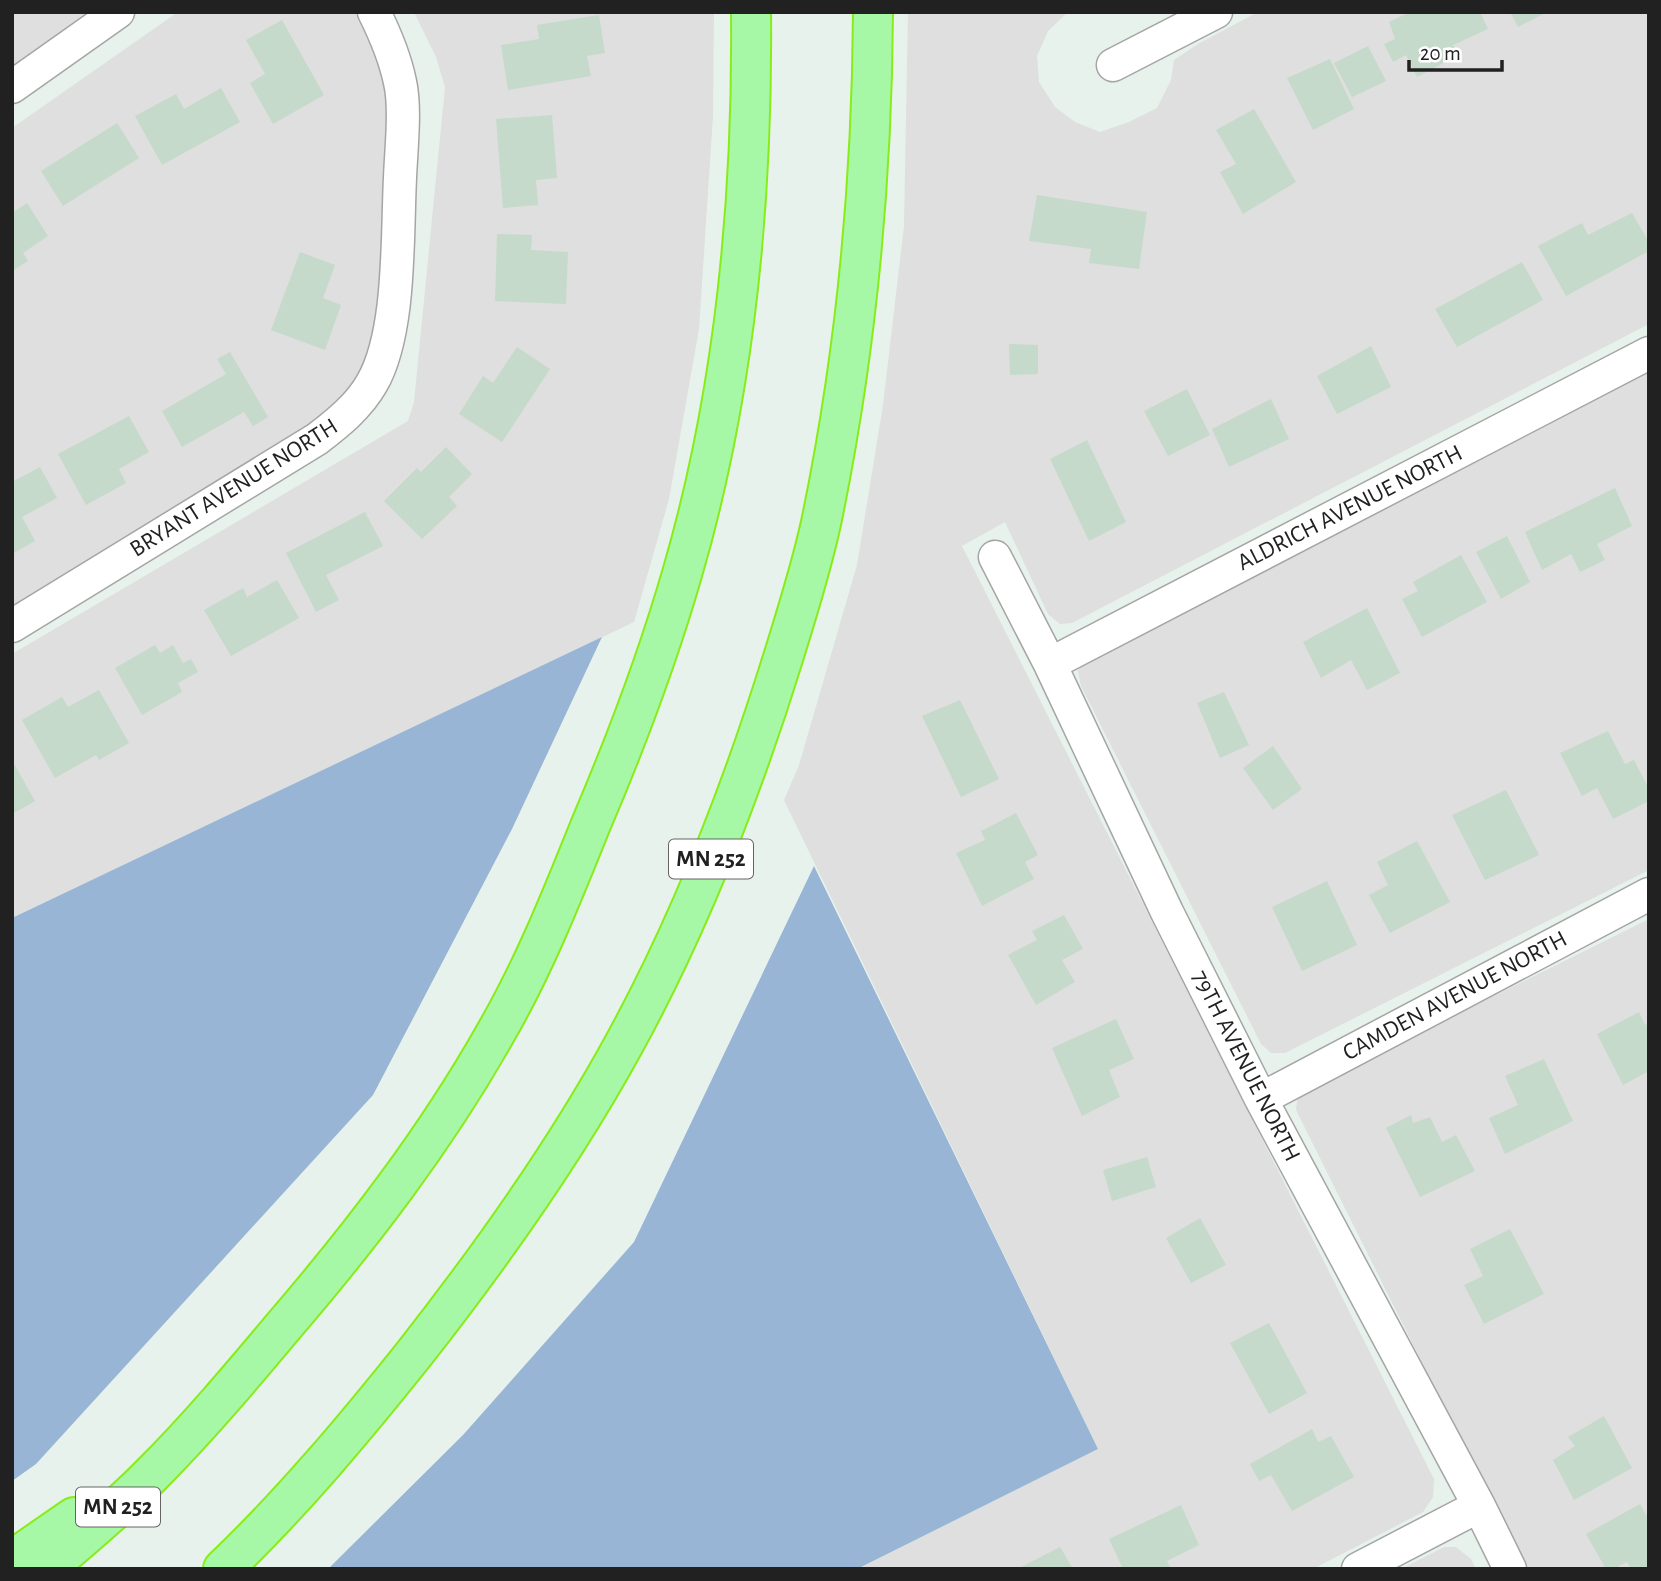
<svg xmlns="http://www.w3.org/2000/svg" width="1661" height="1581" font-family="'Alegreya Sans',sans-serif">
<style>
.residential{fill:#dedfde}
.forest{fill:#98b5d5}
.building{fill:#c6dacb}
.lines{fill:none;stroke-linecap:round;stroke-linejoin:round}
.minor-casing{stroke:#a5a5a5;stroke-width:35}
.trunk-casing{stroke:#88ec18;stroke-width:42}
.minor{stroke:#fff;stroke-width:32}
.trunk{stroke:#a7f8a6;stroke-width:38}
.labels{text-anchor:middle;dominant-baseline:central;stroke-width:7;stroke-linejoin:round;paint-order:stroke}
.shield{fill:#fff;stroke:#646464;stroke-width:2}
.shield-label{font-size:23px;font-weight:bold;fill:#212121}
.street-label{font-size:24px;fill:#212121;stroke:#fff}
</style>
<rect width="100%" height="100%" fill="#e7f2ec"/>
<path class="residential" d="M12,12h91l-91,64z
M178,12h185l29,58 -13,289 -37,51 -330,199v-481z
M414,12h300l-1,104 -14,213 -30,170 -35,123 -622,296v-264l396,-233 6,-19 31,-315 -9,-30z
M908,12h160l-20,19 -11,25 2,26 16,25 20,15 25,10 29,-10 28,-14 14,-28 3,-20 24,-16 60,-32h391v312l-577,299 -12,1 -12,-10 -43,-92 -43,24 472,933 -1,18 -10,15 -110,57h-456l241,-120 -314,-649 15,-35 58,-200 26,-160 21,-179z
M1649,370v500l-364,183h-14l-10,-9 -180,-358 -3,-15 6,-9z
M1649,919v650h-124l-229,-459 2,-15 6,-5z
M1444,1547h12l15,12 5,10h-75z"/>
<path class="forest" d="M602,637l-90,192 -139,266 -337,369 -24,17v-563z
M814,866l284,583 -241,120h-529l135,-134 171,-193z"/>
<path class="building" d="M1410,12h70l8,17 -35,16 4,11 -40,21 -11,-22 -13,7 -9,-18 11,-5 -6,-17z
M1510,12h37l-29,15z
M599,15l6,38 -18,3 4,20 -83,14 -7,-45 38,-6 -2,-14z
M282,20l42,75 -51,29 -23,-41 15,-9 -19,-34z
M1368,46l18,35 -34,16 -18,-34z
M1330,59l24,50 -41,21 -26,-52z
M221,88l19,34 -78,43 -27,-49 41,-22 8,15z
M1254,109l42,73 -53,32 -23,-42 16,-8 -20,-34z
M552,115l5,63 -21,2 2,25 -35,3 -7,-89z
M117,123l22,35 -76,48 -22,-35z
M1037,195l110,17 -8,57 -50,-6 2,-14 -62,-8z
M27,203l21,33 -25,17 5,8 -16,10v-58z
M1632,213l17,29v9l-83,45 -28,-50 44,-23 6,12z
M497,234l35,1 -1,15 37,2 -2,52 -71,-3z
M300,252l35,13 -12,33 18,7 -16,45 -54,-20z
M1522,262l21,38 -86,47 -22,-38z
M1009,344l29,1v29l-28,1z
M1371,346l20,41 -54,27 -20,-38z
M517,347l33,22 -48,73 -43,-28 24,-38 10,7z
M230,352l38,65 -15,9 -9,-14 -62,35 -20,-36 64,-37 -9,-15z
M1187,389l23,46 -42,21 -24,-45z
M1271,399l18,40 -60,28 -17,-38z
M129,416l20,36 -30,17 7,14 -40,22 -28,-51z
M1087,440l39,82 -37,19 -39,-82z
M446,447l26,27 -23,23 8,9 -35,33 -38,-38 33,-33 4,4z
M40,467l17,31 -35,19 13,24 -23,13v-72z
M1615,488l17,38 -35,18 8,16 -25,12 -9,-18 -29,16 -17,-38z
M365,512l18,34 -57,29 13,25 -23,12 -30,-59z
M1507,536l23,46 -29,17 -25,-47z
M1461,555l26,47 -65,35 -20,-38 16,-8 -5,-9z
M277,580l22,38 -68,38 -27,-46 39,-22 4,9z
M1367,608l33,65 -33,17 -16,-30 -30,18 -18,-36z
M155,645l5,8 13,-8 10,18 8,-4 7,13 -20,11 4,9 -40,23 -27,-47z
M99,690l30,53 -30,17 -3,-5 -41,23 -33,-58 40,-23 6,10z
M1224,692l25,53 -29,13 -23,-55z
M960,700l39,79 -38,18 -39,-81z
M1608,731l17,33 9,-4 15,29v12l-36,18 -16,-31 -15,8 -22,-43z
M1273,746l29,43 -29,21 -30,-42z
M12,760l23,41 -23,13z
M1506,790l33,65 -54,25 -33,-65z
M1016,813l22,42 -13,7 9,17 -52,27 -26,-53 29,-13 -4,-9z
M1417,841l33,61 -60,31 -21,-38 19,-10 -11,-23z
M1327,881l30,64 -55,26 -30,-64z
M1064,915l19,34 -21,11 13,22 -39,23 -28,-50 29,-15 -5,-9z
M1639,1012l6,13 4,-2v48l-26,14 -26,-51z
M1116,1019l18,40 -25,11 11,27 -38,19 -30,-68z
M1544,1059l29,62 -68,33 -16,-36 29,-13 -13,-29z
M1411,1115l2,8 17,-6 12,25 14,-7 19,36 -55,26 -34,-69z
M1147,1157l9,30 -44,14 -9,-31z
M1200,1218l26,47 -35,18 -25,-45z
M1510,1229l34,65 -60,30 -20,-39 19,-9 -13,-27z
M1269,1323l38,70 -38,21 -39,-71z
M1604,1416l28,52 -58,32 -21,-40 22,-14 -7,-9z
M1312,1429l6,13 13,-6 23,41 -62,34 -21,-36 -12,6 -9,-17z
M1640,1504l9,16v49h-18l-4,-7 -14,7h-7l-20,-35z
M1181,1505l18,40 -32,16 4,8h-48l-14,-30z
M1060,1547l13,22h-56z"/>
<g class="lines">
<g class="minor-casing">
<path id="minor" d="M1113,65l103,-53
M12,87l106,-75
M995,557l55,107 117,248 94,187 218,407 31,63
M12,626l305,-187c21,-16 42,-33 55,-56 29,-50 25,-147 28,-205 1,-27 6,-70 0,-96 -5,-24 -15,-48 -26,-70
M1050,664l599,-311
M1261,1099l388,-205
M1358,1569l121,-63"/>
</g>
<g class="trunk-casing">
<path id="trunk" d="M12,1560l62,-43
M46,1569c36,-31 73,-61 106,-95 46,-46 88,-96 130,-146 79,-92 153,-188 213,-294 39,-67 67,-138 96,-210 35,-82 66,-164 91,-250 53,-181 71,-373 69,-562
M223,1569c69,-66 131,-140 191,-215 77,-98 150,-200 210,-310 67,-122 118,-254 159,-386 14,-45 28,-89 38,-135 35,-168 51,-339 52,-511"/>
</g>
<use href="#minor" class="minor"/>
<use href="#trunk" class="trunk"/>
</g>
<g class="labels">
<g class="shield">
<rect x="669" y="839.5" width="84" height="39" rx="5"/>
<rect x="76" y="1487.5" width="84" height="39" rx="5"/>
</g>
<g class="shield-label">
<text x="711" y="859">MN 252</text>
<text x="118" y="1507">MN 252</text>
</g>
<g class="street-label">
<text transform="translate(234 488) rotate(-32)">BRYANT AVENUE NORTH</text>
<text transform="translate(1350 508) rotate(-27)">ALDRICH AVENUE NORTH</text>
<text transform="translate(1455 996) rotate(-28)">CAMDEN AVENUE NORTH</text>
<text transform="translate(1246 1066) rotate(63)">79TH AVENUE NORTH</text>
</g>
</g>
<rect width="1661" height="1581" fill="none" stroke="#212121" stroke-width="28"/>
<path d="M1409 60v10h93v-10" fill="none" stroke="#212121" stroke-width="3.5"/>
<text x="1420" y="60" font-size="21" fill="#212121" stroke="#ffffff" stroke-width="5" paint-order="stroke">20 m</text>
</svg>
